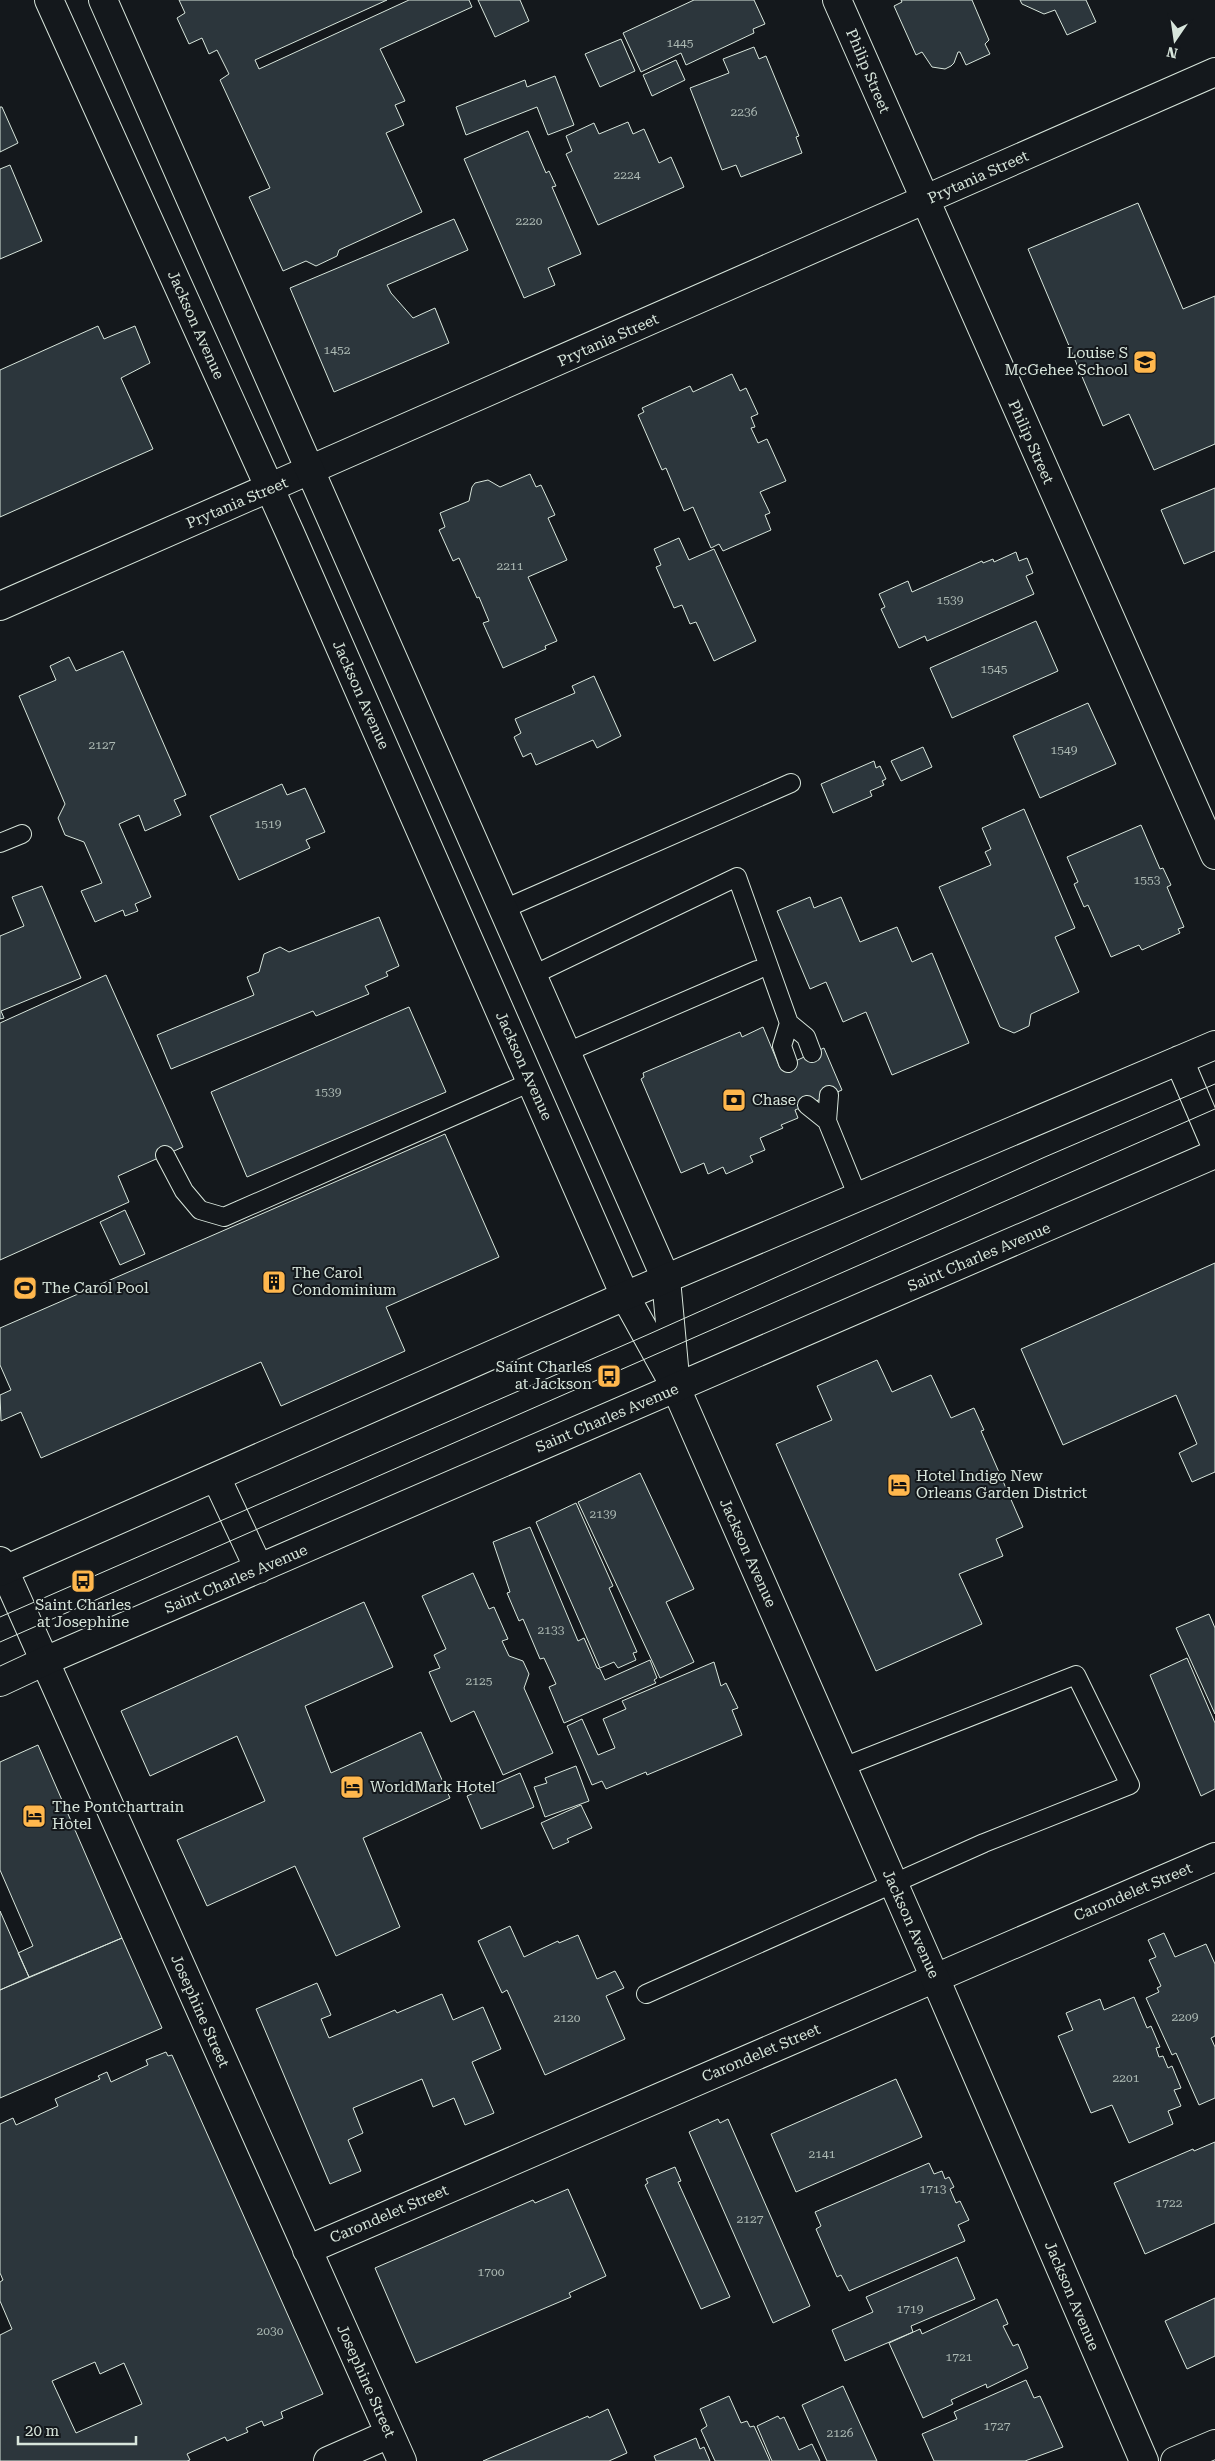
<svg xmlns="http://www.w3.org/2000/svg" width="1215" height="2461" font-family="'Roboto Serif',serif">
<style>
.building{fill:#2c363c;stroke:#d8e6dc;fill-rule:evenodd}
.lines{fill:none;stroke-linecap:round;stroke-linejoin:round}
.service-casing{stroke:#d8e6dc;stroke-width:20}
.minor-casing{stroke:#d8e6dc;stroke-width:30}
.tertiary-casing{stroke:#d8e6dc;stroke-width:30}
.secondary-casing{stroke:#d8e6dc;stroke-width:30}
.service{stroke:#14181c;stroke-width:18}
.minor{stroke:#14181c;stroke-width:28}
.tertiary{stroke:#14181c;stroke-width:28}
.secondary{stroke:#14181c;stroke-width:28}
.tram{stroke:#d8e6dc;stroke-width:1}
.labels{text-anchor:middle;dominant-baseline:central;stroke-width:4;stroke-linejoin:round;paint-order:stroke}
.number-label{font-size:12px;fill:#adbab4}
.street-label{font-size:15px;fill:#d8e6dc;stroke:#14181c}
.poi-label{font-size:15px;fill:#d8e6dc;stroke:#14181c;text-anchor:start}
</style>
<rect width="100%" height="100%" fill="#14181c"/>
<path class="building" d="M179,0h208l-132,60 4,9 150,-69h60l3,7 -92,42 25,52 -10,4 9,20 -18,8 36,79 -83,38 -2,6 -21,10 -10,-5 -23,10 -34,-74 21,-9 -50,-108 9,-6 -12,-24 -8,4 -7,-16 -13,6 -12,-26 8,-5z
M478,0h42l9,21 -34,16z
M694,0h60l11,24 -12,5 1,4 -68,32 -5,-12 -40,19 -18,-39z
M901,0h71l17,40 -4,4 5,10 -24,11 -6,-13h-2l-4,11 -3,3 -6,3 -13,-2 -10,-15 -6,3 -22,-49 8,-4z
M1020,0h66l10,22 -29,13 -12,-25 -11,4 -22,-10z
M621,39l14,32 -35,16 -15,-33z
M754,47l5,12 7,-3 33,80 -3,1 6,16 -61,24 -5,-12 -14,5 -32,-82 39,-15 -6,-14z
M676,60l9,20 -33,16 -9,-21z
M555,76l19,49 -26,10 -11,-28 -71,28 -10,-28 69,-27 2,7z
M0,107h2l16,36 -18,9z
M628,122l5,12 11,-5 15,34 12,-6 13,30 -86,38 -32,-71 6,-3 -6,-15 28,-13 5,11z
M528,131l18,42 3,-2 7,15 -4,1 29,67 -33,14 7,17 -31,13 -60,-139z
M10,165l32,76 -42,18v-90z
M1138,203l45,106 32,-13v148l-61,26 -25,-56 -26,12 -75,-177z
M454,219l14,31 -81,35 4,8 22,25 22,-10 14,35 -115,49 -44,-104z
M98,326l6,13 31,-13 15,37 -29,15 32,71 -153,68v-147z
M732,374l8,17 6,-3 12,26 -7,3 4,10 -4,1 7,15 9,-4 19,42 -26,11 10,21 -5,2 6,15 -48,21 -4,-7 -8,4 -18,-41 -9,4 -18,-43 -4,2 -24,-55 6,-3 -2,-4 48,-22 3,6z
M530,474l6,13 5,-2 14,30 -7,3 19,42 -39,17 29,64 -12,5 1,3 -43,19 -20,-45 6,-2 -10,-24 -2,1 -18,-40 -6,3 -14,-31 6,-3 -5,-14 29,-12 3,-14 3,-4 13,-3 12,7z
M1215,488v63l-31,13 -23,-54z
M679,538l10,22 25,-11 42,92 -42,20 -18,-39 -6,2 -8,-19 -8,3 -18,-41 5,-2 -7,-16z
M1016,552l3,9 8,-3 6,15 -7,3 8,18 -107,47 -2,-5 -26,12 -18,-39 4,-2 -6,-13 29,-13 4,11 70,-31 1,2 10,-4 1,3z
M1036,621l22,50 -106,47 -22,-50z
M123,651l63,144 -12,5 7,15 -36,16 -6,-16 -20,9 32,73 -16,7 3,7 -13,5 -2,-6 -28,12 -14,-31 21,-8 -18,-41 -19,-7 -7,-17 7,-14 -46,-108 37,-16 -6,-14 19,-9 7,14z
M594,676l27,60 -24,12 -4,-8 -57,25 -5,-12 -8,4 -9,-20 7,-4 -6,-14 60,-26 -3,-7z
M1088,703l28,61 -76,34 -27,-62z
M923,747l9,20 -31,14 -10,-20z
M874,761l2,7 4,-2 6,13 -4,2 2,4 -14,6 2,5 -39,17 -12,-29z
M282,784l5,11 18,-7 20,44 -19,8 4,8 -71,32 -29,-64z
M1024,809l51,119 -20,9 24,55 -48,22 -2,12 -15,7 -14,-6 -61,-140 52,-22 -6,-13 6,-3 -9,-21z
M1141,825l19,44 3,-1 8,17 -4,2 17,40 -6,2 2,4 -38,17 -3,-5 -28,12 -23,-52 -4,2 -10,-23 4,-2 -11,-25z
M42,886l39,92 -80,33 3,7 -4,1v-83l24,-10 -12,-29z
M810,897l4,11 27,-11 19,45 37,-15 15,35 20,-9 37,90 -77,32 -26,-63 -23,10 -17,-40 -16,7 -33,-78z
M379,917l20,49 -13,6 2,4 -23,10 4,8 -53,22 -3,-5 -142,58 -14,-34 97,-40 -7,-18 12,-5 5,-18 16,-7 9,5z
M106,975l77,172 -65,29 11,26 -129,58v-237z
M409,1007l37,85 -199,85 -36,-85z
M763,1027l17,41 44,-20 18,42 -47,20 3,8 -17,7 2,3 -23,10 5,12 -15,6 3,6 -27,12 -3,-7 -15,7 -4,-11 -23,10 -40,-94 3,-2 -1,-4 97,-41 2,5z
M445,1134l54,123 -113,50 19,44 -124,55 -20,-44 -220,96 -20,-46 -20,9 -1,-26 11,-5 -11,-25v-37z
M125,1210l20,44 -25,11 -20,-43z
M1215,1263v209l-23,10 -13,-29 18,-9 -21,-49 -113,50 -42,-96z
M877,1360l15,32 39,-17 20,43 23,-10 10,22 -3,1 42,96 -27,12 7,17 -44,18 23,50 -106,47 -100,-227 56,-24 -15,-34z
M640,1473l54,116 -28,13 28,60 -34,16 -82,-176z
M576,1503l37,83 -4,2 28,64 -4,1 3,7 -18,8 -4,-6 -14,6 -64,-146z
M530,1527l48,114 6,-3 13,30 3,1 5,11 45,-20 7,18 -3,2 2,3 -92,40 -15,-36 7,-3 -12,-26 -4,1 -17,-40 -4,2 -12,-28 3,-1 -17,-50z
M473,1573l16,36 5,-2 14,32 -6,2 7,15 14,5 6,13 -5,14 29,65 -50,22 -29,-64 -23,11 -22,-50 11,-4 -6,-13 12,-6 -24,-53z
M364,1602l29,65 -88,39 26,67 90,-41 29,66 -87,40 37,89 -64,29 -41,-90 -88,40 -30,-66 88,-39 -28,-65 -87,40 -29,-65z
M1209,1614l6,14v86l-39,-86z
M1187,1658l28,65v66l-14,7 -51,-121z
M714,1662l7,24 5,-3 12,25 -6,2 10,25 -95,40 -1,-3 -40,17 -4,-8 -10,4 -25,-59 15,-7 16,36 17,-7 -12,-29 23,-10 -4,-8z
M38,1745l84,193 -93,39 -11,-24 15,-7 -33,-76v-108z
M576,1766l13,35 -44,16 -11,-30 13,-4 -2,-5z
M520,1773l14,34 -53,22 -14,-33z
M581,1805l11,23 -25,11 2,3 -16,7 -12,-26z
M0,1911l29,66 -29,13z
M510,1926l14,31 34,-16 1,2 19,-8 19,44 18,-8 9,17 -18,8 19,43 -80,36 -38,-85 -5,3 -24,-52z
M1164,1933l11,24 31,-13 9,20v72l-4,2 4,9v51l-16,7 -23,-52 -4,2 -26,-57 13,-6 -2,-4 4,-2 -12,-26 7,-3 -8,-17z
M122,1938l40,90 -162,70v-108z
M317,1983l14,32 -10,4 8,19 66,-28 2,3 45,-19 11,26 30,-13 18,42 -29,13 22,51 -29,12 -11,-27 -21,9 -11,-28 -69,29 10,25 -15,7 13,31 -31,13 -74,-175z
M1134,1997l13,31 4,-2 9,21 -4,1 3,9 4,-1 5,12 4,-2 9,22 -7,2 7,16 -13,5 5,13 -44,19 -17,-38 -21,8 -33,-77 15,-6 -7,-17 34,-14 4,11z
M166,2052l2,4 4,-1 151,339 -42,18 2,6 -19,8 -2,-5 -16,7 2,4 -21,9 -2,-4 -38,17 3,6 -3,1h-187v-126l12,-6 -12,-28v-19l3,-2 -3,-7v-149l13,-6 3,7 42,-19 -3,-7 45,-20 -2,-3 9,-4 4,10 37,-17 -2,-5zM95,2362l5,12 24,-11 18,41 -66,29 -24,-52z
M896,2079l26,58 -126,55 -25,-58z
M718,2119l2,4 8,-4 82,187 -37,17 -84,-191z
M1215,2142v81l-70,31 -31,-71 79,-34 1,2z
M929,2163l5,11 8,-3 3,8 4,-2 5,10 -4,2 6,14 4,-2 9,19 -11,5 7,16 -116,50 -8,-16 -4,2 -21,-48 5,-3 -6,-14z
M675,2167l6,14 -3,1 52,115 -29,12 -56,-124 3,-2 -2,-4z
M568,2189l38,87 -37,17 2,4 -155,66 -41,-95 158,-68 2,3z
M957,2257l18,42 -64,27 2,6 -68,29 -13,-31 41,-18 -7,-15z
M1215,2298v58l-28,13 -22,-48z
M997,2299l11,25 -5,2 10,20 5,-2 10,24 -41,20 -1,-4 -35,16 2,4 -30,14 -34,-75 31,-14 2,5z
M1026,2380l8,18 6,-2 23,51 -38,14h-91l-12,-27 35,-15 -3,-7z
M843,2386l34,75h-50l-25,-56z
M729,2396l12,27 6,-2 3,6 4,-1 16,35h-55l-14,-31 6,-4 -7,-17z
M608,2409l19,44 -18,8h-126l105,-45 1,2z
M778,2416l2,3 4,-2 15,33 13,-6 8,17h-48l-15,-35z
M696,2438l4,11 4,-2 6,14h-54l-2,-5z"/>
<g class="lines">
<g class="service-casing">
<path id="service" d="M0,843l22,-9
M504,909l287,-126
M533,975l204,-98 52,146 -7,23 6,17
M789,1023l17,14 6,16
M567,1052l190,-82
M807,1105l20,16 31,76
M827,1121l2,-26
M165,1155l19,36 16,19 24,7 307,-135
M646,1994l338,-151 146,-58 -54,-110 -233,92"/>
</g>
<g class="minor-casing">
<path id="minor" d="M837,0l378,855
M0,606l1215,-534
M0,1561l402,900
M307,2250l908,-393
M328,2461l61,-27
M1175,2461l40,-17"/>
</g>
<g class="tertiary-casing">
<path id="tertiary" d="M49,0l241,533 335,763 51,92 259,590 209,483
M103,0l563,1279 9,98"/>
</g>
<g class="secondary-casing">
<path id="secondary" d="M1179,1060l36,84
M216,1477l43,92
M0,1572l625,-276 590,-251
M0,1682l45,-21 1170,-507"/>
</g>
<use href="#service" class="service"/>
<use href="#minor" class="minor"/>
<use href="#tertiary" class="tertiary"/>
<use href="#secondary" class="secondary"/>
<path class="tram" d="M0,1617l647,-282 398,-178 170,-73
M0,1642l1215,-533"/>
</g>
<defs>
<g id="school-square" transform="scale(1.25)"><rect x="-9" y="-9" width="18" height="18" rx="4" fill="#ffb74d" stroke="#14181c"/><path d="M0-5L7-2L0 1L-7-2ZM-4 1L0 2.5L4 1V4Q0 6-4 4Z" fill="#111"/></g>
<g id="bank-square" transform="scale(1.25)"><rect x="-9" y="-9" width="18" height="18" rx="4" fill="#ffb74d" stroke="#14181c"/><path d="M-6-4H6V4H-6ZM0-2.3a2.3 2.3 0 1 0 0 4.6a2.3 2.3 0 1 0 0-4.6Z" fill="#111"/></g>
<g id="building-square" transform="scale(1.25)"><rect x="-9" y="-9" width="18" height="18" rx="4" fill="#ffb74d" stroke="#14181c"/><path d="M-4-6H4V6H1V3H-1V6H-4ZM-2.5-4.3h1.7v1.8h-1.7ZM.8-4.3h1.7v1.8H.8ZM-2.5-1h1.7V.8h-1.7ZM.8-1h1.7V.8H.8Z" fill="#111"/></g>
<g id="stadium-square" transform="scale(1.25)"><rect x="-9" y="-9" width="18" height="18" rx="4" fill="#ffb74d" stroke="#14181c"/><path d="M0-5a6.5 5 0 1 0 0 10a6.5 5 0 1 0 0-10ZM-3.5-1.8h7v3.6h-7Z" fill="#111"/></g>
<g id="bus-square" transform="scale(1.25)"><rect x="-9" y="-9" width="18" height="18" rx="4" fill="#ffb74d" stroke="#14181c"/><path d="M-5-6H5V4H4V6H2V4H-2V6H-4V4H-5ZM-3.5-4V0h7V-4ZM-3.5 1.2v1.5H-2V1.2ZM2 1.2v1.5H3.5V1.2Z" fill="#111"/></g>
<g id="hotel-square" transform="scale(1.25)"><rect x="-9" y="-9" width="18" height="18" rx="4" fill="#ffb74d" stroke="#14181c"/><path d="M-6-4.5h1.5V1H6V5H4.5V3h-9V5H-6ZM-4 0a1.8 1.8 0 1 1 3.6 0ZM.5 0V-2.5h3Q6-2.5 6 0Z" fill="#111"/></g>
</defs>
<g fill-rule="evenodd">
<use href="#school-square" x="1145" y="362"/>
<use href="#bank-square" x="734" y="1100"/>
<use href="#building-square" x="274" y="1282"/>
<use href="#stadium-square" x="25" y="1288"/>
<use href="#bus-square" x="609" y="1376"/>
<use href="#hotel-square" x="899" y="1485"/>
<use href="#bus-square" x="83" y="1581"/>
<use href="#hotel-square" x="352" y="1787"/>
<use href="#hotel-square" x="34" y="1816"/>
</g>
<g class="labels">
<g class="number-label">
<text x="680" y="43">1445</text>
<text x="744" y="112">2236</text>
<text x="627" y="175">2224</text>
<text x="529" y="221">2220</text>
<text x="337" y="350">1452</text>
<text x="510" y="566">2211</text>
<text x="950" y="600">1539</text>
<text x="994" y="669">1545</text>
<text x="102" y="745">2127</text>
<text x="1064" y="750">1549</text>
<text x="268" y="824">1519</text>
<text x="1147" y="880">1553</text>
<text x="328" y="1092">1539</text>
<text x="603" y="1514">2139</text>
<text x="551" y="1630">2133</text>
<text x="479" y="1681">2125</text>
<text x="1185" y="2017">2209</text>
<text x="567" y="2018">2120</text>
<text x="1126" y="2078">2201</text>
<text x="822" y="2154">2141</text>
<text x="933" y="2189">1713</text>
<text x="1169" y="2203">1722</text>
<text x="750" y="2219">2127</text>
<text x="491" y="2272">1700</text>
<text x="910" y="2309">1719</text>
<text x="270" y="2331">2030</text>
<text x="959" y="2357">1721</text>
<text x="997" y="2426">1727</text>
<text x="840" y="2433">2126</text>
</g>
<g class="street-label">
<text transform="translate(868 71) rotate(67)">Philip Street</text>
<text transform="translate(978 177) rotate(-24)">Prytania Street</text>
<text transform="translate(196 325) rotate(66)">Jackson Avenue</text>
<text transform="translate(608 340) rotate(-24)">Prytania Street</text>
<text transform="translate(1031 442) rotate(66)">Philip Street</text>
<text transform="translate(237 503) rotate(-23)">Prytania Street</text>
<text transform="translate(361 695) rotate(66)">Jackson Avenue</text>
<text transform="translate(524 1066) rotate(66)">Jackson Avenue</text>
<text transform="translate(979 1257) rotate(-23)">Saint Charles Avenue</text>
<text transform="translate(607 1418) rotate(-23)">Saint Charles Avenue</text>
<text transform="translate(748 1553) rotate(66)">Jackson Avenue</text>
<text transform="translate(236 1579) rotate(-23)">Saint Charles Avenue</text>
<text transform="translate(1133 1892) rotate(-23)">Carondelet Street</text>
<text transform="translate(911 1924) rotate(66)">Jackson Avenue</text>
<text transform="translate(200 2011) rotate(66)">Josephine Street</text>
<text transform="translate(761 2053) rotate(-23)">Carondelet Street</text>
<text transform="translate(389 2214) rotate(-23)">Carondelet Street</text>
<text transform="translate(1072 2296) rotate(67)">Jackson Avenue</text>
<text transform="translate(366 2381) rotate(66)">Josephine Street</text>
</g>
<g class="poi-label">
<text x="1128" y="353" text-anchor="end">Louise S<tspan x="1128" dy="17">McGehee School</tspan></text>
<text x="752" y="1100">Chase</text>
<text x="292" y="1273">The Carol<tspan x="292" dy="17">Condominium</tspan></text>
<text x="42" y="1288">The Carol Pool</text>
<text x="592" y="1367" text-anchor="end">Saint Charles<tspan x="592" dy="17">at Jackson</tspan></text>
<text x="916" y="1476">Hotel Indigo New<tspan x="916" dy="17">Orleans Garden District</tspan></text>
<text x="83" y="1605" text-anchor="middle">Saint Charles<tspan x="83" dy="17">at Josephine</tspan></text>
<text x="370" y="1787">WorldMark Hotel</text>
<text x="52" y="1807">The Pontchartrain<tspan x="52" dy="17">Hotel</tspan></text>
</g>
</g>
<g transform="translate(1175 40) rotate(193)" stroke="#14181c" stroke-width="4" paint-order="stroke">
<path d="M0-4L9 19L0 12L-9 19Z" fill="#d8e6dc"/>
<text y="-8" font-size="14" font-weight="bold" text-anchor="middle" fill="#d8e6dc">N</text>
</g>
<path d="M18 2436v8h118v-8" fill="none" stroke="#d8e6dc" stroke-width="2.5"/>
<text x="25" y="2436" font-size="15" fill="#d8e6dc" stroke="#14181c" stroke-width="4" paint-order="stroke">20 m</text>
</svg>
